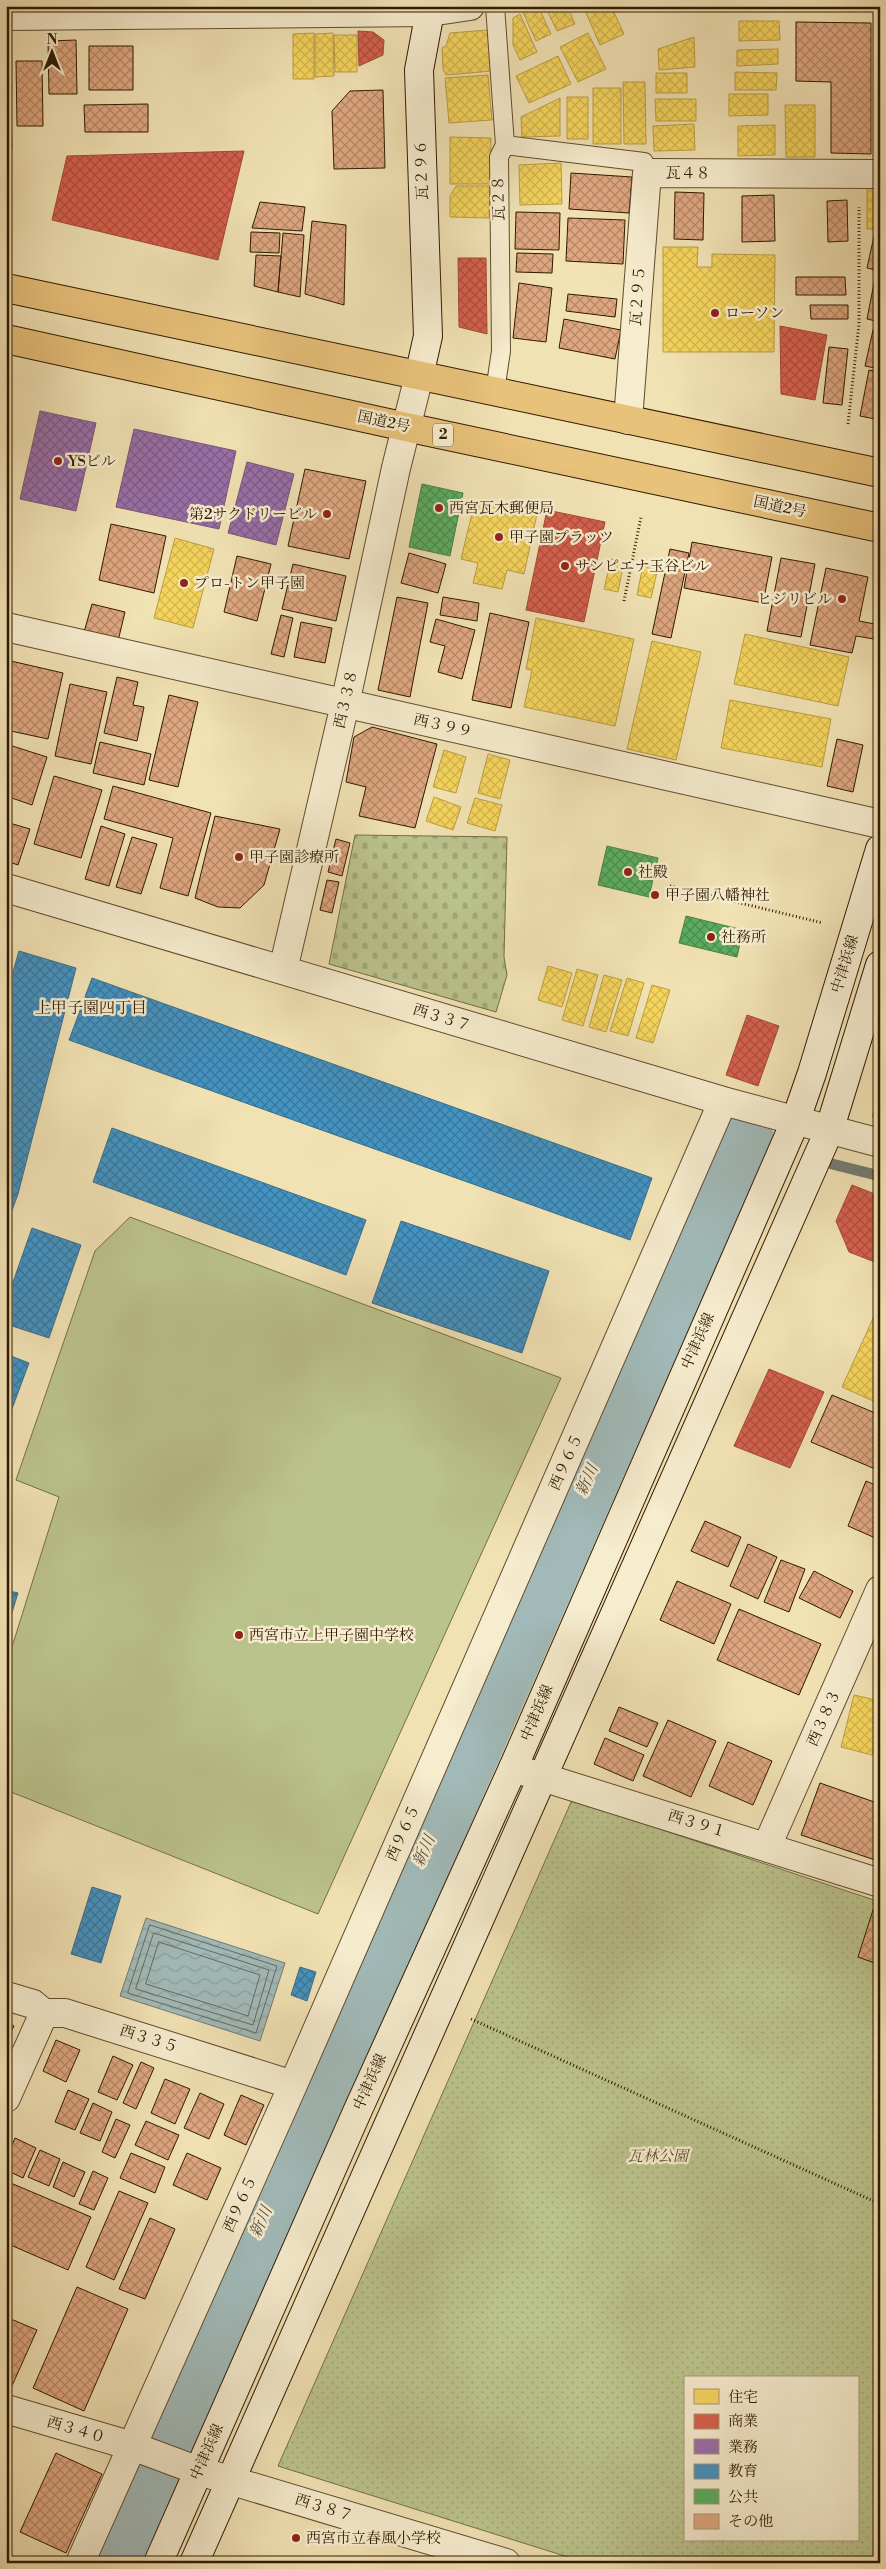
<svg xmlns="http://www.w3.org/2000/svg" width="886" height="2569" font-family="'Libre Bodoni','Noto Serif JP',serif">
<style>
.grass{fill:#bbc38c;stroke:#766e47}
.cemetery{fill:url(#cemetery-stones);stroke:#766e47}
.park{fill:url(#park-dots);stroke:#766e47;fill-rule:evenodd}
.water{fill:url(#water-waves);stroke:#747a70}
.homes{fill:url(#homes-cross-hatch);stroke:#bb9d41}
.shops{fill:url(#shops-cross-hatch);stroke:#a44b36}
.offices{fill:url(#offices-cross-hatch);stroke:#7a5678}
.schools{fill:url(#schools-cross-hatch);stroke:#3d6e89}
.public{fill:url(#public-cross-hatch);stroke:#4d8144}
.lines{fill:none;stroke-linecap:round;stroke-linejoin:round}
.shore{stroke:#686a5e;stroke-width:1}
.stream{stroke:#747a70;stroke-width:11}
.river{stroke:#a1bab9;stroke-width:65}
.building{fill:url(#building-cross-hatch);stroke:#301902}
.lane-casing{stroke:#604b2e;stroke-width:20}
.street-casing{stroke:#604b2e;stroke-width:30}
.secondary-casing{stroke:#301902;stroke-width:30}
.highway-casing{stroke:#301902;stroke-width:30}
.path{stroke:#301902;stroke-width:3;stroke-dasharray:1 2.5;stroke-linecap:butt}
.lane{stroke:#f6ecce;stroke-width:18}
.street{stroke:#f6ecce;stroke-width:28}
.secondary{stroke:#f6ecce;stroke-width:28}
.highway{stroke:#e8c17a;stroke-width:28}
.poi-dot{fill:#8f2418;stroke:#f6ecce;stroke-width:2}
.labels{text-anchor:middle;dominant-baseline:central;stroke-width:5;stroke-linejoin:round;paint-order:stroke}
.shield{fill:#f6ecce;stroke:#6b583f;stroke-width:1}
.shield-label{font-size:14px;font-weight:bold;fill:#301902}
.street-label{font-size:15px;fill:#301902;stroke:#f6ecce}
.poi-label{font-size:15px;fill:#301902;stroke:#f6ecce;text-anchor:start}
.park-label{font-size:15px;font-style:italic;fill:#5a4c2b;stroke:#f6ecce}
.neighbourhood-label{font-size:16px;fill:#301902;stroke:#f6ecce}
.water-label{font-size:16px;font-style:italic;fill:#585142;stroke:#f6ecce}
</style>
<defs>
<pattern id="cemetery-stones" width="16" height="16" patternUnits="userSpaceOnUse" patternTransform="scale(1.25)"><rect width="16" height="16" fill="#bbc38c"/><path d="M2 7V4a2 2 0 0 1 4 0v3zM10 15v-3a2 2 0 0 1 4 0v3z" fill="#a1a777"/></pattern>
<pattern id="park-dots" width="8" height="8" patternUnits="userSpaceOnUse" patternTransform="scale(1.25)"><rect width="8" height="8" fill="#bbc38c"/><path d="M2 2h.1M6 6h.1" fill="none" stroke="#a1a777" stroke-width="1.8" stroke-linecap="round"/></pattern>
<pattern id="water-waves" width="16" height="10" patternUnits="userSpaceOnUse" patternTransform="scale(1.25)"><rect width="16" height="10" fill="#a1bab9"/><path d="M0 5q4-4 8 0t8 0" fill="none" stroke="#8b9f9d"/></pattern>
<pattern id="homes-cross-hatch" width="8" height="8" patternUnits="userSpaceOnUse" patternTransform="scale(1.25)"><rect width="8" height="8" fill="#f6d55c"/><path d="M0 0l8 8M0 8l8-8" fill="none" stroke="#d3b64e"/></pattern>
<pattern id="shops-cross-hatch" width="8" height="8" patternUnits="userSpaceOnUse" patternTransform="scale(1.25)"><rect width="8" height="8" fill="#d6604d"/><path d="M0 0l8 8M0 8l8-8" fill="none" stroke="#ae4e3e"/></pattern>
<pattern id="offices-cross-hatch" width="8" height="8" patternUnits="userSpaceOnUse" patternTransform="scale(1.25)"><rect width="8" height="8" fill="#9970ab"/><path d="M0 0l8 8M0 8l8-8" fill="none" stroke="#7d5b89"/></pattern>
<pattern id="schools-cross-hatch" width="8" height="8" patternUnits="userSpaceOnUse" patternTransform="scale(1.25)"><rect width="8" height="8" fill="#4393c3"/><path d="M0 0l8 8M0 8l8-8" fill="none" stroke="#38779c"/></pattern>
<pattern id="public-cross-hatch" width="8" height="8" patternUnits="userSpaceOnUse" patternTransform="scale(1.25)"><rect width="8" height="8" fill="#5aae61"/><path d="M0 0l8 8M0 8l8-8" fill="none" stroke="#4b8d4e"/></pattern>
<pattern id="building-cross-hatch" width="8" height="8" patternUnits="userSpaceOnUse" patternTransform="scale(1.25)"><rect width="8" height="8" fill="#dfa780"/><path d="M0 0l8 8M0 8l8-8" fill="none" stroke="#b58767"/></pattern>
</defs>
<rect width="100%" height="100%" fill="#f1e2b4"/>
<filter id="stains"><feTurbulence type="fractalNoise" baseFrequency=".004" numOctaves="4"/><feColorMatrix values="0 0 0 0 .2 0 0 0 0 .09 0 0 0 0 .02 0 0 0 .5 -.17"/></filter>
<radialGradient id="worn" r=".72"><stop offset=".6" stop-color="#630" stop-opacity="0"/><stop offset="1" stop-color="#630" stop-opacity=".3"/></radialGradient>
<path class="grass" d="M130,1217l431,161 -243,536 -312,-124v-124l53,-169 -43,-17 79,-229z"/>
<path class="cemetery" d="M355,835l152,2 -3,120 3,18 -11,37 -167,-48z"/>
<path class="park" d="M572,1800l308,102v661h-293l-309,-97zM685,2378h172v162h-172z"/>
<path class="water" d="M146,1918l139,45 -25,78 -140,-45z"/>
<path class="homes" d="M520,6h18l13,28 -15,7z
M545,6h22l8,18 -18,7z
M583,6h28l13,28 -24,11z
M520,14l17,38 -17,8 -7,-15v-27z
M739,21h40l1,19 -41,1z
M488,30l4,41 -46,4 -3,-6 -1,-21 4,-2 4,-13z
M314,33v46h-21v-45z
M333,33l1,43 -19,1v-43z
M588,33l18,36 -28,13 -18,-35z
M334,35h23v37h-22z
M694,37l1,30 -36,3 -1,-21z
M778,49v15l-41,2v-16z
M558,56l13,28 -42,19 -13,-27z
M735,72l42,1 -1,17h-41z
M656,73h31v20h-31z
M488,75l4,45 -43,3 -4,-45z
M623,82h22l1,62h-22z
M593,88h28v56h-28z
M729,94h39v21l-39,1z
M567,97h21v42h-21z
M560,98v38l-38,1 -1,-20z
M655,99h41v22h-40z
M785,105h30v52h-29z
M694,124l1,26 -41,1 -1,-25z
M775,125v30l-37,1v-30z
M450,137l41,1 -1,46h-40z
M561,163l1,41 -42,1 -1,-40z
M867,183h13v46h-13z
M456,186h34l-1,32 -39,-1v-21z
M663,247h35l-1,20h15v-13l63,1 -1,97h-111z
M475,501l62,13 -13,60 -17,-4 -5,19 -29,-6 5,-20 -17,-4z
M175,538l39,11 -21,79 -39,-10z
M611,559l13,3 -6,30 -14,-3z
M643,565l15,3 -7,30 -14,-3z
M536,618l98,21 -19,87 -91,-19 8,-37 -6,-1z
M745,634l104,23 -11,49 -104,-22z
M652,641l49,11 -25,108 -49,-11z
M730,700l101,19 -9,48 -101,-19z
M444,750l22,7 -10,36 -23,-6z
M488,754l22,6 -10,39 -22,-6z
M434,797l27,10 -8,23 -27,-9z
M475,798l27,7 -7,26 -28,-8z
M548,966l24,7 -10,34 -24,-7z
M577,969l21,6 -15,51 -21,-6z
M604,975l18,5 -16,52 -17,-5z
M627,978l17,5 -16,53 -18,-5z
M652,985l18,5 -17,53 -17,-5z
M880,1095v24l-8,-2z
M880,1303v101l-38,-17z
M854,1695l26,6v24l-8,30 -31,-8z"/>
<path class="shops" d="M358,31l15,1 11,8 -1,15 -24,11z
M244,151l-26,109 -166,-40 15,-64z
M458,258h28l1,76 -28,-7z
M780,326l47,9 -12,65 -34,-6z
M547,510l58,12 -21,100 -58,-12z
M747,1015l32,11 -21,60 -32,-11z
M852,1185l28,11v68l-31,-12 -13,-31z
M769,1369l55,23 -34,76 -56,-22z"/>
<path class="offices" d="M40,411l56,12 -20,88 -56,-12z
M134,429l102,22 -17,78 -103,-22z
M247,462l47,12 -18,71 -48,-12z"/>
<path class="schools" d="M19,951l57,17 -58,226 -12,33v-231z
M92,978l560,200 -22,62 -561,-200z
M112,1128l254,92 -20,55 -253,-93z
M401,1221l148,50 -27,82 -150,-50z
M32,1228l49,17 -32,93 -43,-14v-22z
M6,1354l23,9 -23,62z
M6,1590l12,3 -12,39z
M92,1887l29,9 -20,67 -30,-9z
M300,1967l16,5 -9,29 -16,-6z"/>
<path class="public" d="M422,484l41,9 -13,63 -41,-9z
M607,846l51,12 -9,39 -51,-12z
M686,916l57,14 -6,27 -58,-14z"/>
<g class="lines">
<path class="shore" d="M150,1925l127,41 -21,67 -128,-40z
M154,1933l115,37 -16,55 -117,-36z
M159,1942l101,33 -12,41 -102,-32z"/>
<path class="stream" d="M832,1164l48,12"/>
<path class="river" d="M111,2563l593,-1350 38,-72"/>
</g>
<path class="building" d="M796,22l75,1v131l-40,-1v-71l-35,-1z
M76,40l1,54h-28l-1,-53z
M89,46h44v44h-44z
M16,61h26l1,65h-26z
M383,90l2,78 -51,1 -2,-58 18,-20z
M148,104v28h-63l-1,-27z
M11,112l1,37h-6v-36z
M571,173l61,4 -3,36 -60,-4z
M675,192l29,1 -1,47 -29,-1z
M774,195l1,46 -33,1v-46z
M847,200l1,41 -20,1 -1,-41z
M260,202l45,5 -3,24 -50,-3z
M516,212l44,1 -1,37 -44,-1z
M568,218l57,2 -2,44 -57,-3z
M312,221l34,4 -2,80 -39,-11z
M251,232l29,1 -1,20 -29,-1z
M283,233l21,2 -4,62 -22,-5z
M874,236l6,1v34l-13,-3z
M517,253l36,1 -1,19 -36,-1z
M256,255l25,1 -3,36 -24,-6z
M796,277h49l1,18h-50z
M519,283l33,5 -6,54 -33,-4z
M874,283l6,1v38l-13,-3z
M568,294l49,5 -2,18 -49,-6z
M810,305h38v14h-37z
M564,319l57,11 -6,29 -56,-11z
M873,330l7,2v37l-15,-3z
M829,347l19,2 -6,56 -19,-2z
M869,370l11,2v48l-20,-4z
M305,469l61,12 -17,78 -61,-13z
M111,524l55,12 -12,57 -55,-13z
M692,542l80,15 -9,46 -79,-15z
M670,549l19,4 -18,85 -19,-4z
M409,553l37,11 -8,29 -37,-10z
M237,556l34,8 -14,57 -33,-9z
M781,558l34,6 -14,73 -34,-6z
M293,564l53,12 -10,45 -54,-12z
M826,568l42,9 -9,44 21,4v15l-24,-4 -4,17 -42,-8z
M397,597l31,6 -18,94 -32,-7z
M443,597l36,6 -2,18 -37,-6z
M92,604l33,8 -7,29 -34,-9z
M490,613l39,9 -18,86 -39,-8z
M281,615l12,3 -9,39 -13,-3z
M436,619l39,11 -13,49 -24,-7 7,-26 -15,-4z
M301,622l31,6 -7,35 -31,-6z
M11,661l52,12 -15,66 -42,-9v-48z
M117,677l21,5 -5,23 11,2 -7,34 -33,-8z
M70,684l37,8 -16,72 -36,-8z
M169,695l29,7 -20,85 -29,-7z
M372,727l65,17 -22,84 -56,-12 7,-29 -20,-5 8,-45z
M837,739l26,6 -10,47 -26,-6z
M100,742l51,12 -7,31 -51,-12z
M6,744l41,13 -15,48 -26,-9z
M54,776l48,14 -21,68 -47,-14z
M113,786l98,27 -23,83 -28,-8 13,-50 -69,-19z
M215,816l65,13 -16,56 -24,23 -22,-1 -23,-9z
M6,822l24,7 -12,36 -12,-4z
M101,826l24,8 -16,52 -24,-7z
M132,837l25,7 -16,50 -25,-7z
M336,839l14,4 -8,33 -14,-4z
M327,880l12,2 -7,31 -12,-3z
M832,1395l48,20v56l-69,-29z
M866,1481l14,6v53l-32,-14z
M705,1521l36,16 -13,30 -37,-16z
M748,1544l29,13 -19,42 -28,-13z
M781,1560l24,9 -16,43 -25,-10z
M814,1571l39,20 -13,27 -41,-20z
M677,1581l54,23 -17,40 -54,-24z
M739,1609l82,35 -22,51 -82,-35z
M619,1707l39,16 -11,24 -38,-16z
M668,1720l48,21 -25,56 -48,-21z
M605,1738l39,17 -11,26 -39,-17z
M728,1742l44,19 -19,44 -44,-19z
M820,1783l60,21 -2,57 -77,-26z
M873,1910l7,2v53l-22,-8z
M6,2022l8,4 -8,16z
M56,2040l24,10 -14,32 -23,-11z
M113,2056l20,9 -16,35 -19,-8z
M141,2062l13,6 -18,41 -13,-6z
M165,2079l25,10 -15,35 -24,-11z
M68,2090l21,9 -14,31 -20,-8z
M200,2093l24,11 -15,35 -25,-11z
M241,2095l23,10 -18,40 -22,-10z
M93,2103l19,9 -12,29 -20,-8z
M116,2119l14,6 -15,33 -13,-6z
M146,2121l33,14 -11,25 -33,-15z
M15,2138l21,10 -13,30 -17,-8v-11z
M40,2150l20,9 -11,27 -21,-9z
M131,2153l34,14 -10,26 -35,-15z
M187,2153l34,15 -14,32 -34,-15z
M63,2162l22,10 -11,25 -21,-10z
M93,2171l15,7 -14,32 -15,-6z
M6,2181l85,36 -23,53 -62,-27z
M119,2191l29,12 -34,77 -28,-13z
M150,2218l25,11 -30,70 -26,-10z
M77,2287l51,22 -44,102 -51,-23z
M6,2317l31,13 -26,58 -5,-2z
M56,2453l46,21 -36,79 -46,-21z
M6,2554l22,9h-22z"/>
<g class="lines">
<g class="lane-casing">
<path id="lane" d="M505,145l139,17 3,11
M495,391l6,-40 -2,-194 6,-12 -10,-139"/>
</g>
<g class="street-casing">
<path id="street" d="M6,16l424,-4 40,-6
M628,420l19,-247 233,1
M6,627l874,197
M6,888l717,213 157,42
M283,970l62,-266 51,-236 23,-92
M513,1768l367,115
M767,1846l113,-256
M6,1996l27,8 11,9h21l228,72
M6,2098l38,-85
M6,2409l126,37 67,25 307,92
M80,2563l213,-478 430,-984"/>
</g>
<g class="secondary-casing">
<path id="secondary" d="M419,376l9,-40 -9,-266 12,-64
M158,2563l199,-451 156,-344 282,-646 17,-49 68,-224
M194,2563l635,-1432 51,-166"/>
</g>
<g class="highway-casing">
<path id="highway" d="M6,288l874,185
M6,339l400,88 474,101"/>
</g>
<path class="path" d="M848,424l11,-100v-117
M624,601l17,-84
M670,886l153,37
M471,2019l409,185"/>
<use href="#lane" class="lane"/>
<use href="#street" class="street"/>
<use href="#secondary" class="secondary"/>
<use href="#highway" class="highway"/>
</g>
<g class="poi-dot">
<circle cx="715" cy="313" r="5"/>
<circle cx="58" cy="461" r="5"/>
<circle cx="439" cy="508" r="5"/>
<circle cx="327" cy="514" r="5"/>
<circle cx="499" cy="537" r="5"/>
<circle cx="565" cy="566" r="5"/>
<circle cx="184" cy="583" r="5"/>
<circle cx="842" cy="599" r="5"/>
<circle cx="239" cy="857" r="5"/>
<circle cx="628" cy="872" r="5"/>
<circle cx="655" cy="895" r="5"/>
<circle cx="711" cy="937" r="5"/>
<circle cx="239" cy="1635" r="5"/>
<circle cx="296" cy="2538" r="5"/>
</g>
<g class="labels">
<rect class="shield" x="433" y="423.5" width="20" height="23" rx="4"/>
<g class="shield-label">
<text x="443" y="435">2</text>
</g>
<g class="street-label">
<text transform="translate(422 170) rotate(-92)">瓦２９６</text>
<text x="688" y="173">瓦４８</text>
<text transform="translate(499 198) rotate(-91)">瓦２８</text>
<text transform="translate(638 296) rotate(-86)">瓦２９５</text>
<text transform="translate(384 422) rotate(12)">国道2号</text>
<text transform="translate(780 507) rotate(12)">国道2号</text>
<text transform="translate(346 699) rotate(-77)">西３３８</text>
<text transform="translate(443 726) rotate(13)">西３９９</text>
<text transform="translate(845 964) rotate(-73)">中津浜線</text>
<text transform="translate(442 1018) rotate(17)">西３３７</text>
<text transform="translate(698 1341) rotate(-66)">中津浜線</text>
<text transform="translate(566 1462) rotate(-66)">西９６５</text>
<text transform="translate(537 1713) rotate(-67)">中津浜線</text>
<text transform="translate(824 1718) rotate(-66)">西３８３</text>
<text transform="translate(697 1824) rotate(17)">西３９１</text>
<text transform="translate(403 1833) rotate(-66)">西９６５</text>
<text transform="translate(149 2039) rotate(17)">西３３５</text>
<text transform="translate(370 2082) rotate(-66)">中津浜線</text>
<text transform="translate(240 2204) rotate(-66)">西９６５</text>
<text transform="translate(76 2430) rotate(16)">西３４０</text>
<text transform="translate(207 2452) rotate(-66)">中津浜線</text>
<text transform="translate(324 2508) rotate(17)">西３８７</text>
</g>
<g class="poi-label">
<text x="725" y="313">ローソン</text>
<text x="68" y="461">YSビル</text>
<text x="449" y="508">西宮瓦木郵便局</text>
<text x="317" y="514" text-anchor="end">第2サクドリービル</text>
<text x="509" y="537">甲子園プラッツ</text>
<text x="575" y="566">サンピエナ玉谷ビル</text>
<text x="194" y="583">プロ-トン甲子園</text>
<text x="832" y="599" text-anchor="end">ヒジリビル</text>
<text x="249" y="857">甲子園診療所</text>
<text x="638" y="872">社殿</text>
<text x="665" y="895">甲子園八幡神社</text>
<text x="721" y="937">社務所</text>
<text x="249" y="1635">西宮市立上甲子園中学校</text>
<text x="306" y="2538">西宮市立春風小学校</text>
</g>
<g class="park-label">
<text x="658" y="2156">瓦林公園</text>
</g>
<g class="neighbourhood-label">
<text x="91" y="1008">上甲子園四丁目</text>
</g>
<g class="water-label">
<text transform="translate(587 1480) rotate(-66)">新川</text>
<text transform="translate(424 1851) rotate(-66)">新川</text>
<text transform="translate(261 2222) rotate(-66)">新川</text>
</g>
</g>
<rect width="886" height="2569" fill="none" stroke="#f1e2b4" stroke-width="25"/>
<rect x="8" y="8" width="871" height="2554" fill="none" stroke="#301902" stroke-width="2.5"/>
<rect x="12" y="12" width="861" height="2544" fill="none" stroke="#301902"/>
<rect x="684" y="2376" width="175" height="165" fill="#f6ecce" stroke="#a7987c"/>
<rect x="694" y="2389" width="25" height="15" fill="#f6d55c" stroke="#a7987c"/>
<text x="728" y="2402" font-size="15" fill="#301902">住宅</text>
<rect x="694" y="2414" width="25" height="15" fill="#d6604d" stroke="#a7987c"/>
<text x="728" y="2426" font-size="15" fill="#301902">商業</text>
<rect x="694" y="2439" width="25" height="15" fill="#9970ab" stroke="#a7987c"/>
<text x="728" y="2452" font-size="15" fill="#301902">業務</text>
<rect x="694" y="2464" width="25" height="15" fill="#4393c3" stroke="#a7987c"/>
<text x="728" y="2476" font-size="15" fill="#301902">教育</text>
<rect x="694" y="2489" width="25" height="15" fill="#5aae61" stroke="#a7987c"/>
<text x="728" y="2502" font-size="15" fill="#301902">公共</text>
<rect x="694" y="2514" width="25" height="15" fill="#dfa780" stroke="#a7987c"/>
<text x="728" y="2526" font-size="15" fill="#301902">その他</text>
<g transform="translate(52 52)" stroke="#f6ecce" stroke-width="4" paint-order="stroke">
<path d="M0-4L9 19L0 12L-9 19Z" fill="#301902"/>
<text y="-8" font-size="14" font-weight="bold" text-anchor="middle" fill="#301902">N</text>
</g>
<rect width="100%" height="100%" filter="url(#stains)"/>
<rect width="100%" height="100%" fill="url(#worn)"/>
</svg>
